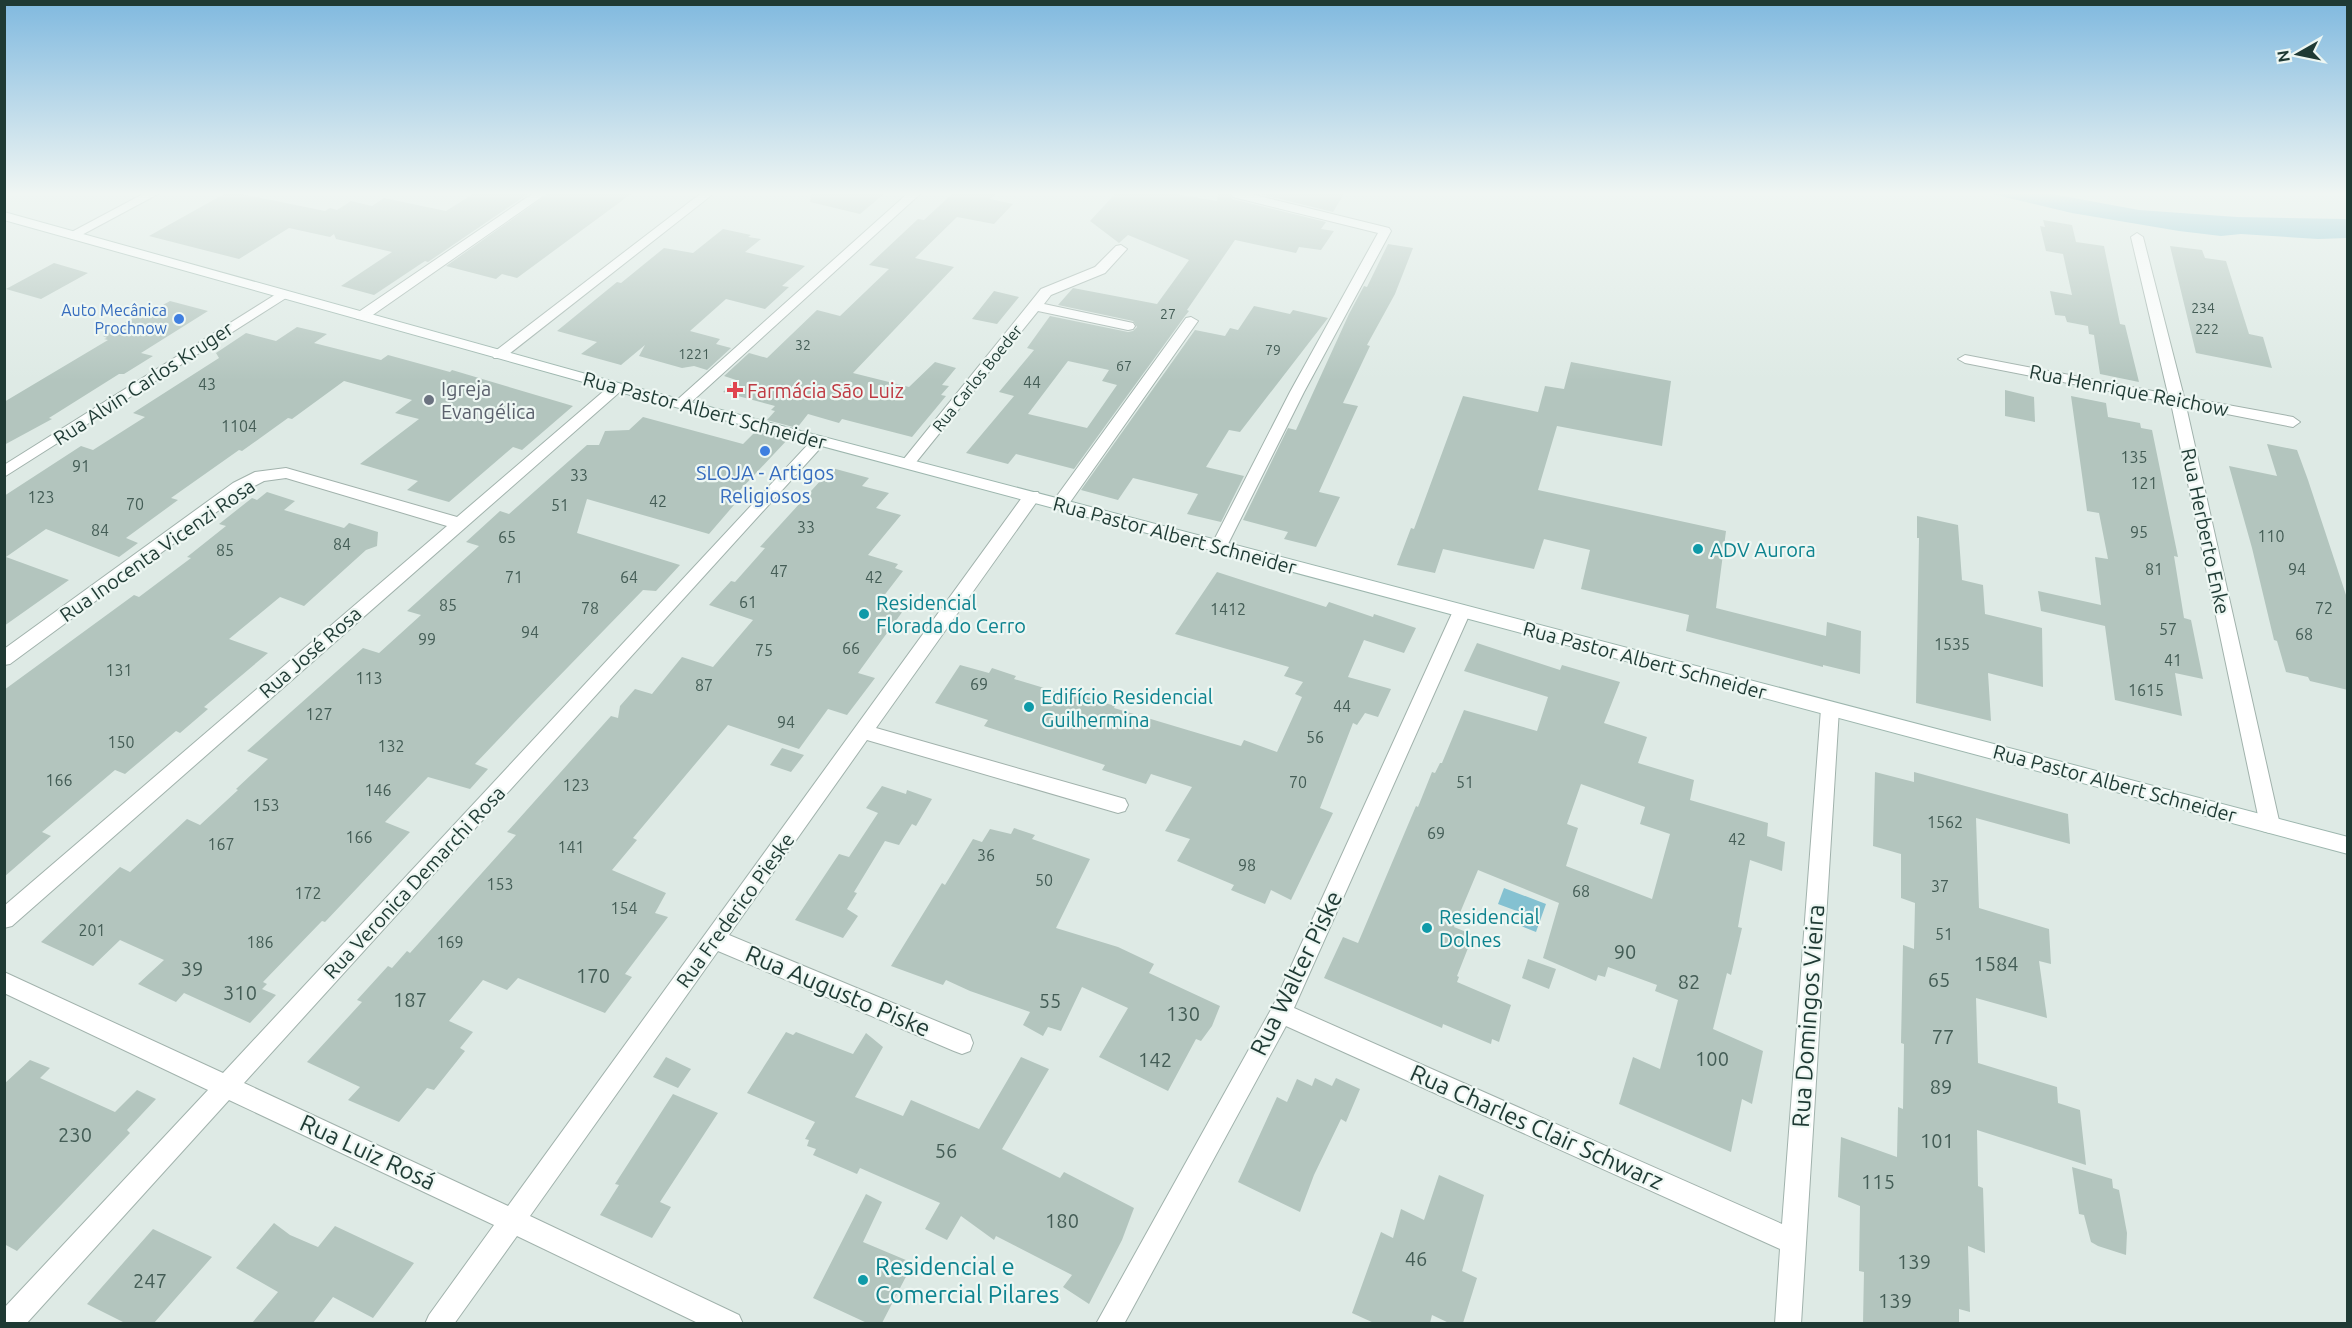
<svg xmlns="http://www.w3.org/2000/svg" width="2352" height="1328" font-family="Ubuntu,sans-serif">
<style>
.water{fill:#84c1d1}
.building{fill:#b3c5be;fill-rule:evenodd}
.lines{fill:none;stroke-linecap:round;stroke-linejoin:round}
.minor-casing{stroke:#a1b2ac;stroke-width:2}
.secondary-casing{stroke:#9db6ae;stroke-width:2}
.minor{fill:#fff;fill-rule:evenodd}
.secondary{fill:#fff;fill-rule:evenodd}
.shop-dot{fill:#3f7fe0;stroke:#eef7f3;stroke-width:2}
.health-dot{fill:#e0444e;stroke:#eef7f3;stroke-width:2}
.worship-dot{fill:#6b7280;stroke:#eef7f3;stroke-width:2}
.culture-dot{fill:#0f9aa8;stroke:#eef7f3;stroke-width:2}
.labels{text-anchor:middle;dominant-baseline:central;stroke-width:4.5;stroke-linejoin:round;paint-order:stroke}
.far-number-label{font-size:14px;fill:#445d56}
.far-shop-label{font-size:16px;fill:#366cbe;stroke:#eef7f3;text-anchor:end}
.far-street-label{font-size:16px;fill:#1f3a34;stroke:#eef7f3}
.number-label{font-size:16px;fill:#445d56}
.street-label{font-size:20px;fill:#1f3a34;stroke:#eef7f3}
.worship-label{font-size:20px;fill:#5b616d;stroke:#eef7f3;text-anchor:start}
.health-label{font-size:20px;fill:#be3a42;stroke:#eef7f3;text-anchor:start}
.shop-label{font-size:20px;fill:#366cbe;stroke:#eef7f3}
.culture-label{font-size:20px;fill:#0d838f;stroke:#eef7f3;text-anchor:start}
.near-number-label{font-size:20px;fill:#445d56}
.near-street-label{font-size:24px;fill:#1f3a34;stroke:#eef7f3}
.near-culture-label{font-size:24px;fill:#0d838f;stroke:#eef7f3;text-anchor:start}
</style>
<rect width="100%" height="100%" fill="#deeae5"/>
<path class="water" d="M1992,194h60l87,16 98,7 108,2 2,1v18l-29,1 -77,-5 -20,2 -42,-5 -107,-18z
M1504,888l42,16 -10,28 -15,-6 4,-12 -27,-10z"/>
<path class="building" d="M224,194h18l83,17 5,-3 7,2 14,-9 21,5 12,-8 62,13 27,-17h55l-100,68 -3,-1 -51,34 -33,-9 51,-34 -56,-13 -2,-5 -4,3 -41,-9 -50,31 -90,-23z
M548,194h83l-114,84 -15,-4 -6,5 -50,-13z
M811,194h73l-24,20 -50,-12z
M952,194h44l-6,5 23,5 -19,20 -37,-7 -42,41 39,9 -101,106 56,14 26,-25 21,6 -14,17 7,1 -8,9 5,1 -34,41 -70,-18 -3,4 -31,-9 -11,14 -30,-8 8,-9 -4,-1 4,-4 -52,-14 13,-12 -12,-4 25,-23 18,5 50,-48 23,6 49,-47 -20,-4 49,-46 6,1z
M1115,194h61l41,7 1,-7h11l3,5 94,23 -5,7 13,2 -13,19 -22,-3 -3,6 -61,-13 -48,70 2,1 -4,5 -111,153 -58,-15 -8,10 -42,-11 48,-57 -15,-4 35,-42 -7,-2 23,-32 78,16 5,-1 4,-4 -4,-6 -75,-16 15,-17 84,16 32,-44 -61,-25 -9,8 -29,-22zM1068,361l41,9 -7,11 15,4 -30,43 -59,-14z
M1260,194h84l-11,18z
M2043,220l29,5 4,17 28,4 16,78 5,1 14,57 -39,-8 -6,-39 -5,-1 -1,-8 -21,-4 -2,-6 -10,-1 -5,-24 22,4 -9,-41 -17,-3 -6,-25 5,1z
M723,229l28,6 -3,2 13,2 -16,13 60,14 -23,20 7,1 -24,22 -39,-10 -36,32 30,8 -4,5 15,4 -24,22 -13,-4 -12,2 -43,-12 6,-11 -24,20 -40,-11 16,-12 -40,-11 60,-49 4,1 43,-35 29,5z
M1388,244l25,4 -18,46 -28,51 3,1 -27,57 15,3 -39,86 21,5 -24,50 -32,-8 4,-7 -45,-12 45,-92 8,2 53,-116 15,-28 3,1z
M2170,246l32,4 3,8 21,3 23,73 14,3 9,31 -76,-15z
M54,263l34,10 -47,26 -35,-10z
M994,291l25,6 -22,27 -25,-5z
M170,301l38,10 -67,42 12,3 -29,18h-5l-70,44 3,1 -48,26v-43l104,-62 -4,-1 3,-1 -4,-2 37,-22 5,1z
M1254,306l36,8 3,-4 35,8 -88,114 -11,-2 -23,37 38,9 -23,46 -34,-8 11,-20 -65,-16 -15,22 -37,-10 114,-160 30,6 5,-8 8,2z
M297,327l30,7 -13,9 67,17 7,-5 62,17 2,-2 121,36 -51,44 -9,-3 -64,55 -42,-12 11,-9 -58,-17 59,-45 -24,-6 17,-13 -68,-19 -52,38 -4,-1 -46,33 -3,-1 -68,48 7,2 -52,38 12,5 -19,14 -73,-28 -40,28 63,23 -65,46v-130l77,-50 12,4 52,-33 -12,-4 86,-55 -3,-5 30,-20 30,8z
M1571,362l100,19 -9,65 -105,-20 -19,64 188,41 -10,77 110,28 1,-14 34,9 -1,43 -37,-9v2l-137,-36 3,-16 -108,-26 9,-39 -46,-11 -10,30 -91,-20 -8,24 -38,-8 14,-37 3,1 49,-133 75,16 7,-26 19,3z
M2005,390l29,7 1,25 -30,-6z
M2071,396l35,7 2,14 32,6 1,5 11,2 26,127 -4,-1 10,62 7,2 12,59 -28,-6 7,43 -67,-16 -10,-74 -64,-15 -3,-20 63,14 -6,-48 13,2 -9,-46 -12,-2z
M643,417l100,27 13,-13 32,8 -60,64 6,2 -25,29 -122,-35 -10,34 103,32 -24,26 -13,-1 -111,114 -57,60 13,5 -18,20 -42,-12 -43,45 25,10 -85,90 -3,-1 -59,61 4,2 -5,5 14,6 -26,28 -66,-30 -8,9 -38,-18 26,-24 -44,-20 -27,26 -52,-24 79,-75 10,5 57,-53 13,6 38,-35 -2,-1 32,-30 -21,-8 116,-103 16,5 42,-38 -14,-4 72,-65 -13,-4 34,-31 9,3 78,-69h12l6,-14 24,-1z
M2267,444l30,6 11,30 40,121v89l-38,-9 -2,-4 -22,-5 -9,-31 -3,-1 -22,-92 -23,-82 48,10z
M832,468l37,10 -7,8 27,7 -13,15 25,7 -33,40 30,9 -3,4 8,3 -20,26 25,7 -50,69 17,5 -28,37 -19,-6 -29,40 -71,-24 -95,113 4,2 -25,30 54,23 -11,20 13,4 -43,57 7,3 -27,36 -87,-35 -11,12 -24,-10 -34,41 24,11 -13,16 5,3 -31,39 -7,-2 -28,34 -51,-22 12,-13 -53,-25 55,-60 -5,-2 31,-34 4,2 15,-17 3,2 106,-118 -9,-3 104,-116 7,2 2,-12 15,-17 17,5 30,-37 31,10 40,-47 -44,-15 22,-24 4,1 30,-34 -5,-1z
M267,492l28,9 -11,9 60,18 5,-5 29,9 -1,14 -11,4 -62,56 -24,-9 -51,42 39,14 -64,54 4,2 -28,24 -4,-2 -51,43 -10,-4 -73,62 9,4 -47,41v-187l130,-95 5,2 52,-39 -4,-1 39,-31 -7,-2 33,-26 5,2z
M1917,516l41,9 4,55 21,5 2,29 57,14 1,59 -55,-14 3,48 -75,-18 3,-165h-2z
M1217,572l109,35 3,-5 44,15 1,-3 42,14 -12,25 -40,-13 -16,37 43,12 -13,28 -13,-4 -8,12 -4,-2 -33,85 13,5 -42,87 -20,-10 -6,14 -34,-14 3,-5 -57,-24 13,-22 -25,-8 27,-44 -41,-13 -5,10 -44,-14 3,-5 -121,-39 4,-6 -53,-17 25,-38 29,8 3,-5 24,8 -2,3 60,18 3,-3 38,12 -1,2 127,38 3,-6 33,12 25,-55 -7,-3 8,-12 -19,-6 5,-9 -114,-33z
M1477,643l83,27 2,-5 58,17 -16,41 43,14 -9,26 56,17 -4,20 78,23 -1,13 18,6 -3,29 -32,-11 -12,67 4,1 -11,47 -4,-2 -14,56 50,22 -11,53 -10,-5 -11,53 -112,-48 14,-47 27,12 18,-69 -23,-9 2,-6 -49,-18 -3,10 -7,-2 -2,6 -53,-23 16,-55 -81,-33 -24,57 17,7 -3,8 2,1 -13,33 2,1 -2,5 54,23 -12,37 -7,-3 -1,5 -48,-20 -1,4 -118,-50 19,-41 15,6 58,-137 2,1 14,-35 3,1 5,-10h2l22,-53 73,21 11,-34 -84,-26zM1581,784l64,23 -5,17 30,10 -18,65 -86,-33 12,-38 -11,-4z
M782,748l22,7 -13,17 -21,-7z
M1875,772l39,10v-10l154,42 2,30 -94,-26 3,90 70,21 2,35 -12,-3 8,57 -71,-20 2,65 79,24 1,16 22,7 6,55 -109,-35 1,56 5,2 2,65 -17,-7 2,66 -11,-3v14h-96l1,-51 -5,-1 1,-65 -22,-9 3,-60 56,20 1,-50 5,2 1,-65 -3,-1 2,-98 11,4 1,-46 -14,-5v-44l-28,-8z
M882,786l24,8 1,-4 25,9 -16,27 -4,-2 -13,21 -14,-4 -31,51 3,1 -10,16 11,7 -15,22 -48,-18 44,-66 10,3 29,-44 -12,-5z
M1014,828l21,7 -3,4 58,20 -34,69 62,19 36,17 -5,9 71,33 -8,20 -11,15 -5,-2 -28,52 -69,-34 29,-49 -46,-21 -21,44 -13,-4 -5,9 -20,-11 7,-13 -60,-21 -24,-11 -3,5 -52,-19 51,-83 3,2 28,-46 9,3 8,-13 21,5z
M1528,959l28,10 -7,20 -27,-11z
M786,1032l7,3 3,-3 57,22 13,-21 17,14 -28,50 48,19 8,-16 68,29 42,-72 28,12 -47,80 58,29 4,-6 70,36 -12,32 -33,64 -26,-17 9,-12 -76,-39 -2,4 -33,-24 -14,24 -22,-11 15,-26 -80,-35 -3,6 -44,-19 3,-6 -9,-3 2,-6 -4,-1 10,-17 -68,-29z
M666,1057l25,12 -13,19 -25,-11z
M30,1060l20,8 -10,10 75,34 22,-22 19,9 -29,31 3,3 -113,118 -13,-7v-160z
M1315,1078l17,8 4,-8 24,11 -14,33 -5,-3 -27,56 -14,37 -62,-30 39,-85 10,5 10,-23 15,7z
M673,1094l45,19 -58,89 11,5 -19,31 -52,-23 19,-30 -4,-1z
M2072,1167l40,12 1,9 6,2 8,43 -1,22 -28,-9 -7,-4 -7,-27 -5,-1z
M1439,1175l45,20 -22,76 15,7 -14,45h-14l-17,-8 -2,8h-56l-22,-10 29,-81 12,6 8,-29 23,11z
M866,1194l16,8 -19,40 50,21 -31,60h-15l-54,-25z
M274,1223l16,12 28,12 17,-21 79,37 -41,55 -40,-21 -20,26h-61l26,-31 -42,-24z
M153,1229l59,28 -58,66h-29l-38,-19z"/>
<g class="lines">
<g class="minor-casing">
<path id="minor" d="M143,194h15l-82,44 -4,1 -6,-4z
M532,194h14l-179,125h-10l-2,-3 2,-3z
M700,194h13l-209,164h-10l-2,-3 2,-3z
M907,194h13l-233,212h-10l-2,-3 2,-3z
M1231,194h20l138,34 2,3 -87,161 -79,158h-12l-2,-4 79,-154 88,-159 -145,-36z
M2137,233l6,4 41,160 109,20 7,5 -7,5 -107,-21 94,419 -3,6 -7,2 -7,-2 -3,-6 -89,-422 -206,-40 -7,-4 7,-4 203,39 -37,-157z
M1121,245l6,4 -22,24 -54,22 -7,9 89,19 2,3 -2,3 -5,1 -90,-19 -125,155h-10l-3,-3 3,-3 138,-171 54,-22 21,-21z
M281,291l5,1 2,3 -2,3 -282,179v-12z
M1191,317l7,4 -132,187h-12l-2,-4 2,-4 132,-182z
M617,383l7,4 -2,3 -610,536 -8,2v-22l443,-380 -161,-48 -22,3 -19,10 -235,173 -6,1v-16l229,-166 22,-11 31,-4 171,49 155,-133z
M819,436l5,2 3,3 -3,3 -580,639 264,123 518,-714h12l2,4 -2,4 -162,228 242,69 7,2 3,6 -3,6 -7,2 -251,-73 -138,195 241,100 3,8 -3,8 -8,3 -8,-3 -236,-100 -188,265 209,99 4,9h-43l-183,-88 -63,88h-29l4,-9 65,-90 -265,-125 -203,224h-22v-16l204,-218 -204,-97v-21l219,101 591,-635z
M1462,605l6,2 3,4 -177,397 488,216 39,-515 2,-5 7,-2 7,2 2,5 -38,615h-26l5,-75 -494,-223 -162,298h-28l177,-318 180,-395 3,-4z"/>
</g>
<g class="secondary-casing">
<path id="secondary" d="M4,212l618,172 1726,453v17l-1736,-464 -608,-170z"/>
</g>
<use href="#minor" class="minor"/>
<use href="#secondary" class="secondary"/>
</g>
<linearGradient id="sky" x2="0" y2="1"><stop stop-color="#80b9df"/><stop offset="0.51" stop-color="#f0f6f3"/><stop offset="1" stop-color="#f0f6f3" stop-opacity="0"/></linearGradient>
<rect width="2352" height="380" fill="url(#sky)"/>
<g class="shop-dot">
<circle cx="179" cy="319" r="6"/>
<circle cx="765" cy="451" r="6"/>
</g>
<path class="health-dot" d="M732 381h6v6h6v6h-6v6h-6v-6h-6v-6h6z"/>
<circle class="worship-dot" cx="429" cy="400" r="6"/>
<g class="culture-dot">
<circle cx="1698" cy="549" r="6"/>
<circle cx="864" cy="614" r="6"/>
<circle cx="1029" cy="707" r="6"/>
<circle cx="1427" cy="928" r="6"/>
<circle cx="863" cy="1280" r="6"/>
</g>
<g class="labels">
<g class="far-number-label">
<text x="2203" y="308">234</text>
<text x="1168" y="314">27</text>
<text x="2207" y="329">222</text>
<text x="803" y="345">32</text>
<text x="1273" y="350">79</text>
<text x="694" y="354">1221</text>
<text x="1124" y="366">67</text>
</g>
<g class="far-shop-label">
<text x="167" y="310">Auto Mecânica<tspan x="167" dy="18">Prochnow</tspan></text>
</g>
<g class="far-street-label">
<text transform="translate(977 378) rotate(-51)">Rua Carlos Boeder</text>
</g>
<g class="number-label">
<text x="1032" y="382">44</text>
<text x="207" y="384">43</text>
<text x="239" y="426">1104</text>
<text x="2134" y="457">135</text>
<text x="81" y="466">91</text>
<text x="579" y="475">33</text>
<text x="2144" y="483">121</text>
<text x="41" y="497">123</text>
<text x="658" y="501">42</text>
<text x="135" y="504">70</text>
<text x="560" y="505">51</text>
<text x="806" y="527">33</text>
<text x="100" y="530">84</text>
<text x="2139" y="532">95</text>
<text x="2271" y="536">110</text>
<text x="507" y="537">65</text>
<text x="342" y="544">84</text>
<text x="225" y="550">85</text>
<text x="2154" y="569">81</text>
<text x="2297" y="569">94</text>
<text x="779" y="571">47</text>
<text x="514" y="577">71</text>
<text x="629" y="577">64</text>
<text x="874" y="577">42</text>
<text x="748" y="602">61</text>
<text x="448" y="605">85</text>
<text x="590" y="608">78</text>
<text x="2324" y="608">72</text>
<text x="1228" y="609">1412</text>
<text x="2168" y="629">57</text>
<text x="530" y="632">94</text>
<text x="2304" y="634">68</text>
<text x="427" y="639">99</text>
<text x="1952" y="644">1535</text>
<text x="851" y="648">66</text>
<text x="764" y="650">75</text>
<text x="2173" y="660">41</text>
<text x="119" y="670">131</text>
<text x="369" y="678">113</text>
<text x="979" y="684">69</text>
<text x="704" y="685">87</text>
<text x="2146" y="690">1615</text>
<text x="1342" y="706">44</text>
<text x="319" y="714">127</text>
<text x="786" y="722">94</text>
<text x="1315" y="737">56</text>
<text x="121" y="742">150</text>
<text x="391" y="746">132</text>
<text x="59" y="780">166</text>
<text x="1298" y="782">70</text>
<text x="1465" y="782">51</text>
<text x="576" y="785">123</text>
<text x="378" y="790">146</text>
<text x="266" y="805">153</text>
<text x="1945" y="822">1562</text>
<text x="1436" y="833">69</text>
<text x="359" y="837">166</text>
<text x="1737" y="839">42</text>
<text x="221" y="844">167</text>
<text x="571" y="847">141</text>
<text x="986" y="855">36</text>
<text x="1247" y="865">98</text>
<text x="1044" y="880">50</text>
<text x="500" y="884">153</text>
<text x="1940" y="886">37</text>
<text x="1581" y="891">68</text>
<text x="308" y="893">172</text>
<text x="624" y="908">154</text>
<text x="92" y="930">201</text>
<text x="1944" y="934">51</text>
<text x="260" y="942">186</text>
<text x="450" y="942">169</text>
</g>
<g class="street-label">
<text transform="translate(143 383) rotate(-33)">Rua Alvin Carlos Kruger</text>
<text transform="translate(2129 390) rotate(11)">Rua Henrique Reichow</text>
<text transform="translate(705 410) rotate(15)">Rua Pastor Albert Schneider</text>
<text transform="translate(2206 531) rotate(78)">Rua Herberto Enke</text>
<text transform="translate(1175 535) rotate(15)">Rua Pastor Albert Schneider</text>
<text transform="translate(157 550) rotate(-35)">Rua Inocenta Vicenzi Rosa</text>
<text transform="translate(310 652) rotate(-41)">Rua José Rosa</text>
<text transform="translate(1645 660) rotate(15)">Rua Pastor Albert Schneider</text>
<text transform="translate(2115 783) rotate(15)">Rua Pastor Albert Schneider</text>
<text transform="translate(414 882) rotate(-47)">Rua Veronica Demarchi Rosa</text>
<text transform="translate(735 910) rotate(-54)">Rua Frederico Pieske</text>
</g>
<g class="worship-label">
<text x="441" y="388">Igreja<tspan x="441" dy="23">Evangélica</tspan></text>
</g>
<g class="health-label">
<text x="747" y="390">Farmácia São Luiz</text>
</g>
<g class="shop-label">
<text x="765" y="472">SLOJA - Artigos<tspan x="765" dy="23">Religiosos</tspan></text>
</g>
<g class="culture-label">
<text x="1710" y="549">ADV Aurora</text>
<text x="876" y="602">Residencial<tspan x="876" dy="23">Florada do Cerro</tspan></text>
<text x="1041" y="696">Edifício Residencial<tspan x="1041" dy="23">Guilhermina</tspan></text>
<text x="1439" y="916">Residencial<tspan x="1439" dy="23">Dolnes</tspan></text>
</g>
<g class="near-number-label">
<text x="1625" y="951">90</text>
<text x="1996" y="963">1584</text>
<text x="192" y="968">39</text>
<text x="593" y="975">170</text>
<text x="1939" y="979">65</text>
<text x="1689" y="981">82</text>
<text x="240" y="992">310</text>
<text x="410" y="999">187</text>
<text x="1050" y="1000">55</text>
<text x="1183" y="1013">130</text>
<text x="1943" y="1036">77</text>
<text x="1712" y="1058">100</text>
<text x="1155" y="1059">142</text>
<text x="1941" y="1086">89</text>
<text x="75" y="1134">230</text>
<text x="1937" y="1140">101</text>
<text x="946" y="1150">56</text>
<text x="1878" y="1181">115</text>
<text x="1062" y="1220">180</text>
<text x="1416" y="1258">46</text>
<text x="1914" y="1261">139</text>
<text x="150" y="1280">247</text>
<text x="1895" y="1300">139</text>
</g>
<g class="near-street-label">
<text transform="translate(1296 973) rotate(-64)">Rua Walter Piske</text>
<text transform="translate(838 991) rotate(23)">Rua Augusto Piske</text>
<text transform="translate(1808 1016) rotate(-86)">Rua Domingos Vieira</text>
<text transform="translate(1537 1127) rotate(24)">Rua Charles Clair Schwarz</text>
<text transform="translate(368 1152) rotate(25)">Rua Luiz Rosá</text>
</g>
<g class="near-culture-label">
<text x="875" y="1266">Residencial e<tspan x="875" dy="28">Comercial Pilares</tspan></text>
</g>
</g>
<rect width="2352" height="1328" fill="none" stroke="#1f3a34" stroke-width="12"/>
<g transform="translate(2298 54) rotate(261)" stroke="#eef7f3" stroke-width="4.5" paint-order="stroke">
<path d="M0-4.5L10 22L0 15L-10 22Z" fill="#1f3a34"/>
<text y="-9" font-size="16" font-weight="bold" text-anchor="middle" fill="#1f3a34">N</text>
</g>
</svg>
